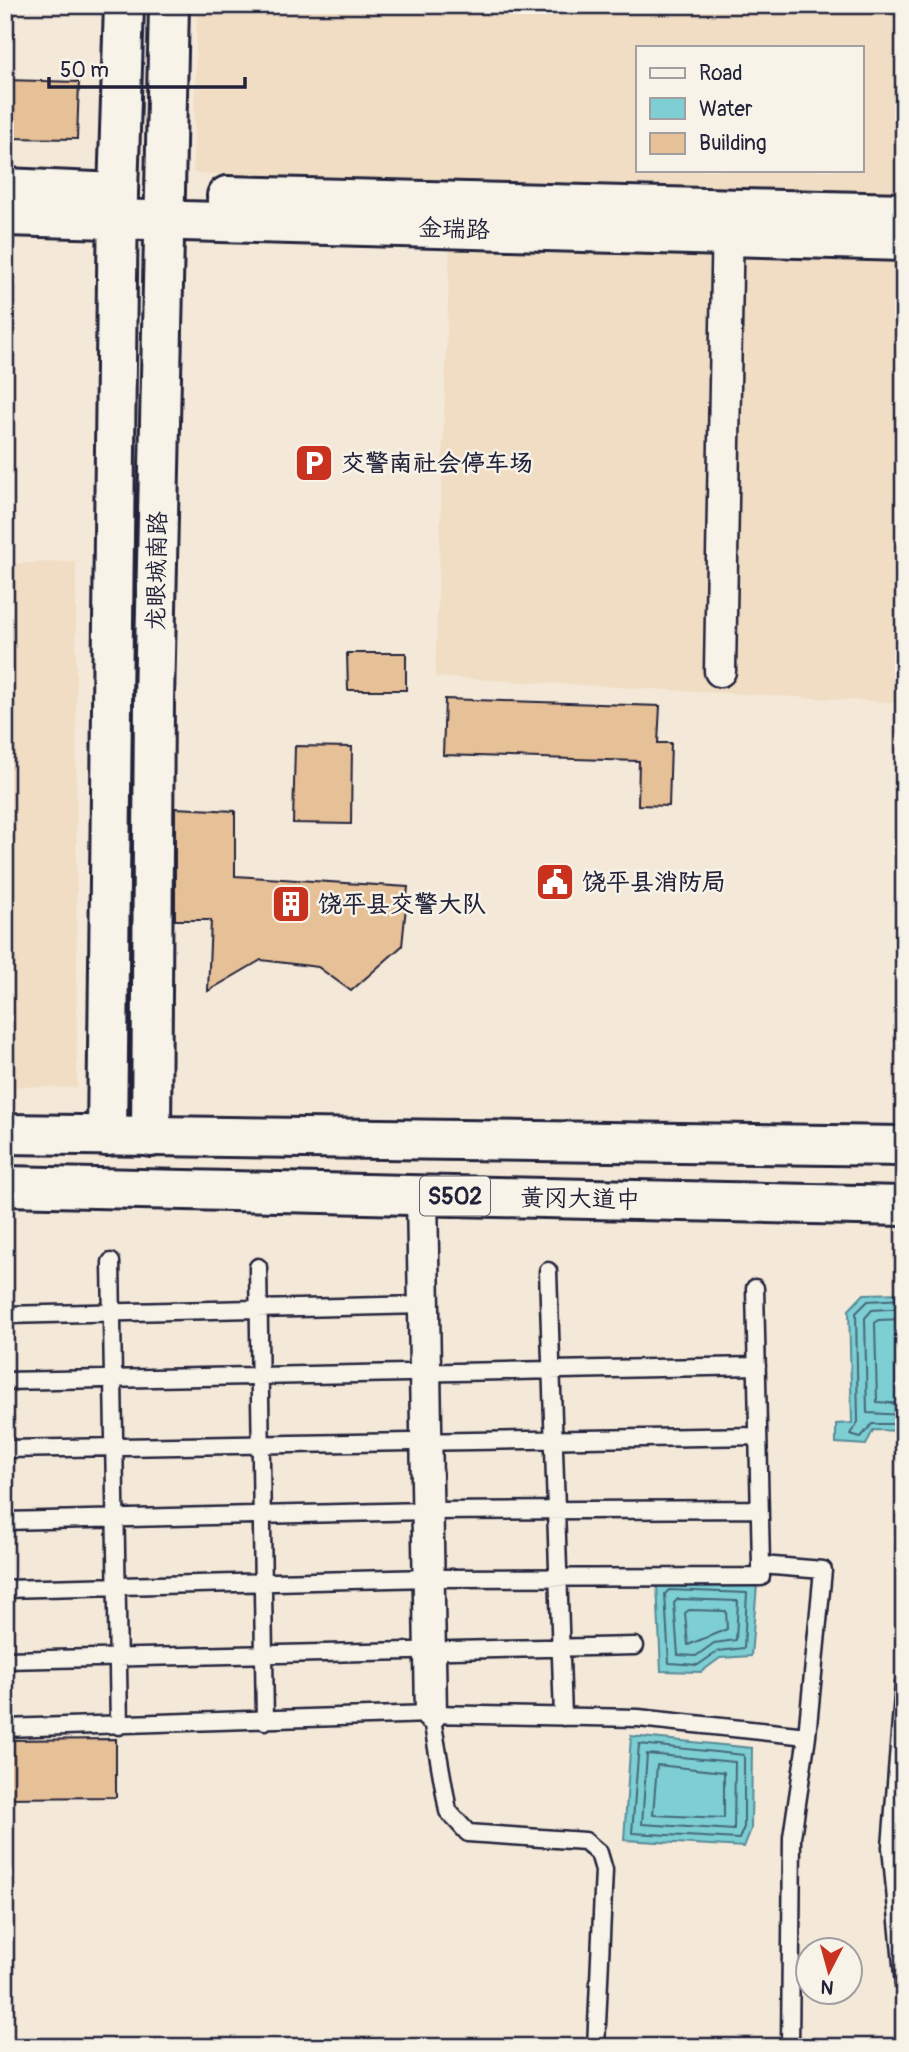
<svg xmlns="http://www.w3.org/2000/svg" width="909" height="2052" font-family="Pangolin,'LXGW WenKai TC',sans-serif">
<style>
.built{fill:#f0ddc4;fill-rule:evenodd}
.water{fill:#7dcfd4;stroke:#598a97;stroke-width:2}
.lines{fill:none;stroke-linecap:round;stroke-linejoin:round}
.shore{stroke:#466778;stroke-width:2}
.building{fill:#e6c097;stroke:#22223b;stroke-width:2}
.service-casing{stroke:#22223b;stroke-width:21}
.minor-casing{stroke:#22223b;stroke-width:35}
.secondary-casing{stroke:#22223b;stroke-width:44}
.primary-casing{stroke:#22223b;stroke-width:44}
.service{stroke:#f7f3e8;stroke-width:16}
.minor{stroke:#f7f3e8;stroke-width:30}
.secondary{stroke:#f7f3e8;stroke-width:38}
.primary{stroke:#f7f3e8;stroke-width:38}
.labels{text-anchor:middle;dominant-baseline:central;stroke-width:5;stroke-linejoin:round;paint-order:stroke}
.shield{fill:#f7f3e8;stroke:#62616f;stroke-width:2}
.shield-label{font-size:23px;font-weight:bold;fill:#22223b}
.street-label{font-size:24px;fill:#22223b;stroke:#f7f3e8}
.poi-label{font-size:24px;font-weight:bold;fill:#22223b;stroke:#f7f3e8;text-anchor:start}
</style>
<rect width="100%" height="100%" fill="#f4e9d8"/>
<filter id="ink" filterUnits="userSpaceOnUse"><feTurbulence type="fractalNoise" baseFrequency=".0143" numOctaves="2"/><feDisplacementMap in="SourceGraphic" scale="14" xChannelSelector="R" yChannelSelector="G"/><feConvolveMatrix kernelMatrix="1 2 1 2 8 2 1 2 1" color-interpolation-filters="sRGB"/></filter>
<g filter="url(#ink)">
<path class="built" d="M197,5h707v698l-469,-26 17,-494 -259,-10zM638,47h224v123h-224z
M76,561l1,527 -72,-2v-522z"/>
<path class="water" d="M904,1293v138l-31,-1 -7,15 -30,-2v-19l16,-1 -3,-113 15,-16z
M657,1583l100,2 -6,71 -31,2 -19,14 -40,-1z
M631,1736l121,12 -1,81 -7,18 -120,-7z"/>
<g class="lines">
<path class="shore" d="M904,1299l-36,2 -12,12 2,109 -8,12 11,3 11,-13h32
M904,1308l-32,2 -7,8 2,95 37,2
M904,1319l-26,1 -3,3 2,79 27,2
M669,1590l78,3 -3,55 -26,3 -20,14 -29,-2 -4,-69z
M678,1599l60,2 -2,39 -22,3 -18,13 -18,-1 -4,-52z
M689,1610l37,1 1,18 -39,16 -3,-32z
M639,1744l105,11v72l-5,12 -107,-6z
M647,1754l88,8 -1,68 -92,-6z
M657,1765l67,7v46l-71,-3z"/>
</g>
<path class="building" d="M5,80l74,2 -2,57 -72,-1z
M347,653h59v37h-58z
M445,699l215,7 -2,37h13l-2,63 -31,-1 1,-44 -196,-6z
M295,746l57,1 -1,77 -58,-1z
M175,808l60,3v65l173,11 -6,59 -51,45 -33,-24 -57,-7 -53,31 3,-71h-36z
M116,1739v58l-111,1v-58z"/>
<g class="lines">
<g class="service-casing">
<path id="service" d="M111,1262l8,464
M258,1267l7,454
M548,1271l15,446
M755,1288l6,277 62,5 -16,166 -15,101 -2,210
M5,1315l419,-10
M5,1381l752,-15
M5,1449l753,-13
M5,1521l422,-10 332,-2
M5,1589l424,-11 332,-1v-12
M5,1660l630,-14
M904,1683l-13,164 13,138
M431,1714l17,97 20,22 117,8 14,12 5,17 -8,177
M5,1728l426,-14 207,4 169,18"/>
</g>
<g class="minor-casing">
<path id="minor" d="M720,671l8,-456
M422,1195l9,519"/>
</g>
<g class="secondary-casing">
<path id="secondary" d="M5,188l113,5
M227,196l677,17
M5,216l899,25
M107,1136l11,-943 6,-188
M151,1137l3,-435 15,-697"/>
</g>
<g class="primary-casing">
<path id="primary" d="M5,1134l899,12
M5,1186l899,20"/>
</g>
<use href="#service" class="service"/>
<use href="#minor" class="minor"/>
<use href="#secondary" class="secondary"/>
<use href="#primary" class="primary"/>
</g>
</g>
<defs>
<g id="parking-square" transform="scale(2.0125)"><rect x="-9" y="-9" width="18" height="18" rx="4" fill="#c8321e" stroke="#f7f3e8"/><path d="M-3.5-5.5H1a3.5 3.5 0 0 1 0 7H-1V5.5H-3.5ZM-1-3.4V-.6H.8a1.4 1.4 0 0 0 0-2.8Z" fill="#fff"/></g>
<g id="civic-square" transform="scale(2.0125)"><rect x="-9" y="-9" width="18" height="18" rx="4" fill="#c8321e" stroke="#f7f3e8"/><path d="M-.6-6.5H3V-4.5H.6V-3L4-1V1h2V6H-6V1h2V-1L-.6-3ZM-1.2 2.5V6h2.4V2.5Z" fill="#fff"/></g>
<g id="building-square" transform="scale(2.0125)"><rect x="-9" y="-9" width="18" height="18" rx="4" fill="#c8321e" stroke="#f7f3e8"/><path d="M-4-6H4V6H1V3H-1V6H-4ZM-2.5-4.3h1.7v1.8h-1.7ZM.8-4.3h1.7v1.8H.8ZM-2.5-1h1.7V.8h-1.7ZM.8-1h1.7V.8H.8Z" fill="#fff"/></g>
</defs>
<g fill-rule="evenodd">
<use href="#parking-square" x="314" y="463"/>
<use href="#civic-square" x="555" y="882"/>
<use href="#building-square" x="291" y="904"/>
</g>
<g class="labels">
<rect class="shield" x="420" y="1176.5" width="70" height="39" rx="5"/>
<g class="shield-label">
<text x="455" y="1196">S502</text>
</g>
<g class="street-label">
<text transform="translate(454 229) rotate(2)">金瑞路</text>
<text transform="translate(157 571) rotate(-89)">龙眼城南路</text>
<text transform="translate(580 1199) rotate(1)">黄冈大道中</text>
</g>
<g class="poi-label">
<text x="341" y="463">交警南社会停车场</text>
<text x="582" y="882">饶平县消防局</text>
<text x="318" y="904">饶平县交警大队</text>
</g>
</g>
<rect width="909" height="2052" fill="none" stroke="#f7f3e8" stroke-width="28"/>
<rect x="14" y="14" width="881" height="2024" fill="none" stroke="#22223b" stroke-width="2.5" filter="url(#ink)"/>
<rect x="636" y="46" width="228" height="126" fill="#f7f3e8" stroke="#a29fa3" stroke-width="2"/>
<rect x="650" y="68" width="35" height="10" fill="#f7f3e8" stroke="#a29fa3" stroke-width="2"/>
<text x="699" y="80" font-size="21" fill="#22223b">Road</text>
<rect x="650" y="98" width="35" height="21" fill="#7dcfd4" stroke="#a29fa3" stroke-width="2"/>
<text x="699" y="116" font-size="21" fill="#22223b">Water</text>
<rect x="650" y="133" width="35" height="21" fill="#e6c097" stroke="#a29fa3" stroke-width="2"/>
<text x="699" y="150" font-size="21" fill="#22223b">Building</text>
<g transform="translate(829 1971) rotate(186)"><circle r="33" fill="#f7f3e8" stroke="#a29fa3" stroke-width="2"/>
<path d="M0-5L12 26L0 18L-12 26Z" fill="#c8321e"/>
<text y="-10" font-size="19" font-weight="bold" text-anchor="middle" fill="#22223b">N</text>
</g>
<path d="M49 77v10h196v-10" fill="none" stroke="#22223b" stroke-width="3.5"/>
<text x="60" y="77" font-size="21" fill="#22223b" stroke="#f7f3e8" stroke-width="5" paint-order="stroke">50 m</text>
</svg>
